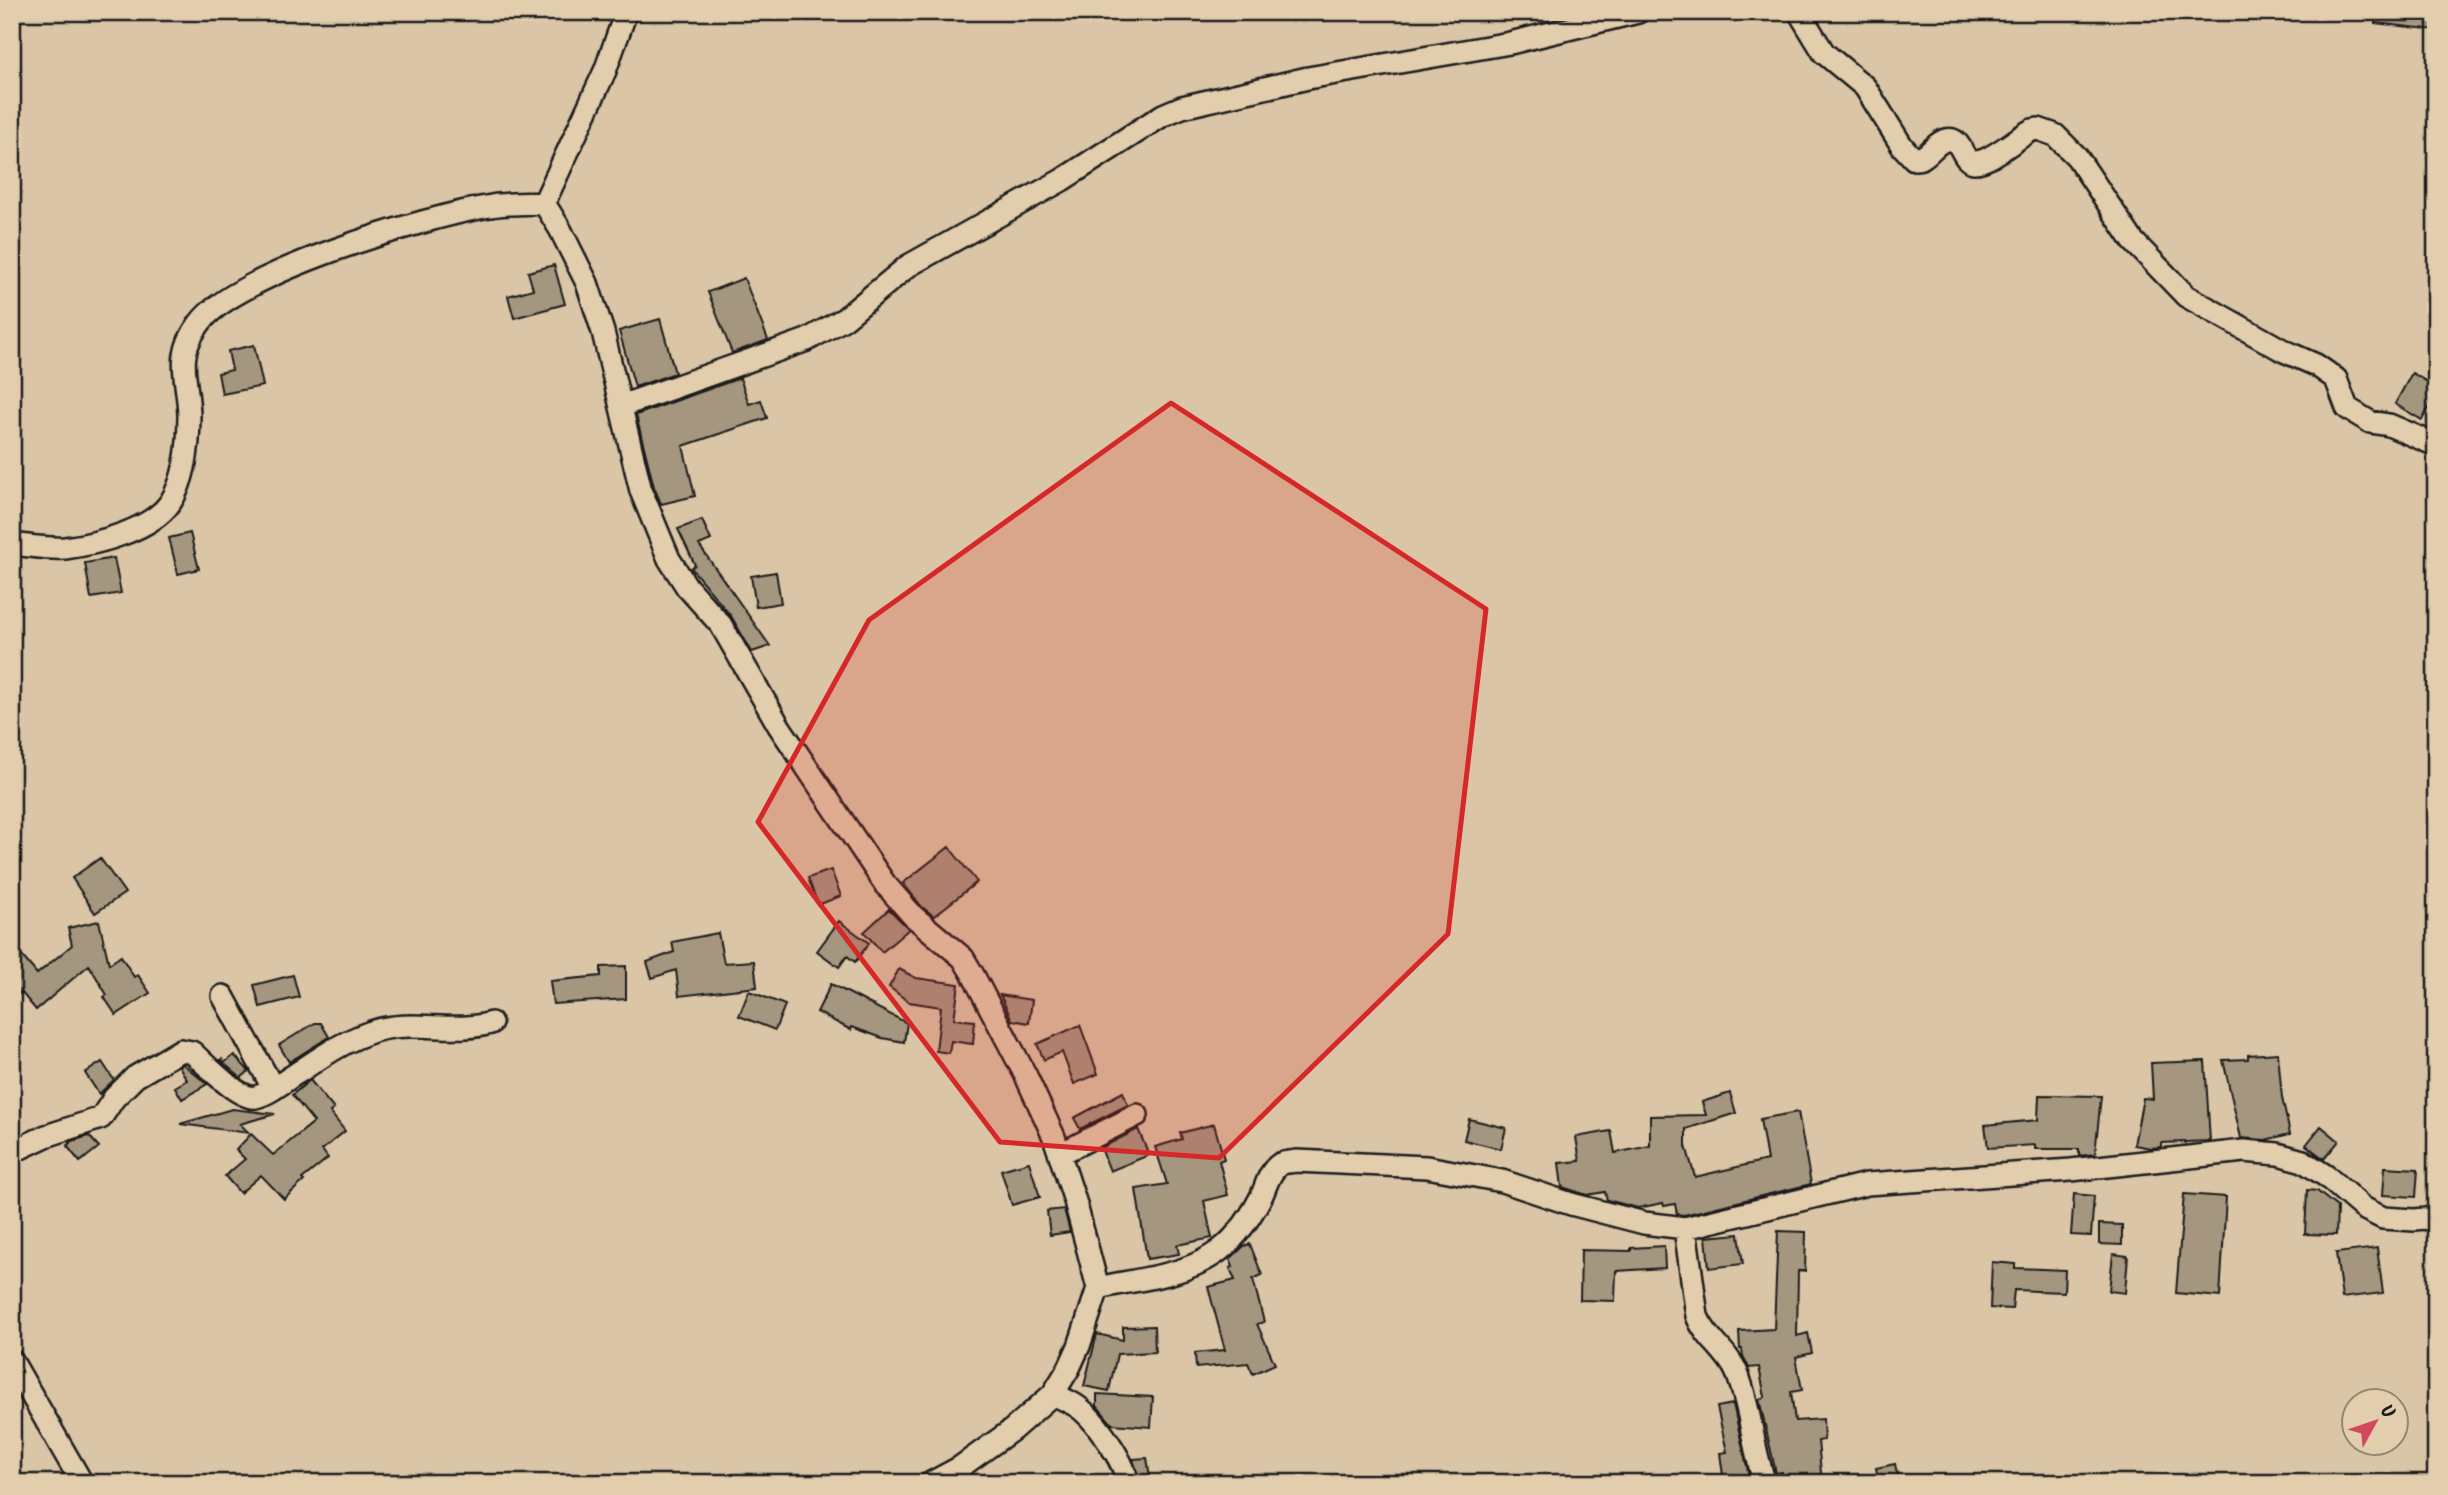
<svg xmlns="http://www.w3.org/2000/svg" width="2448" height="1495" font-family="Kalam,sans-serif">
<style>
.building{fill:#a5967f;stroke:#1c1c1c;stroke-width:2}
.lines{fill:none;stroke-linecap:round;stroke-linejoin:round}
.minor-casing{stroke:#1c1c1c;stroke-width:26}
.minor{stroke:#e2cdac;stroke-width:21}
.marked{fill:#d62828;fill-opacity:0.2;stroke:#d62828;stroke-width:5;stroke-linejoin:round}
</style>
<rect width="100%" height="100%" fill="#dac6a6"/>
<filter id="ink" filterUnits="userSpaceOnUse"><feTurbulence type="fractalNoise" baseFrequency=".0143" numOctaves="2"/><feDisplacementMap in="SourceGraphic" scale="14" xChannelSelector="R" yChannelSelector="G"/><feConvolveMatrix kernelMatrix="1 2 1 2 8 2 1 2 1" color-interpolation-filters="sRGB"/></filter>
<g filter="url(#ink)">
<path class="building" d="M2375,12h61v18l-61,-7z
M554,265l11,39 -51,14 -6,-22 25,-7 -5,-17z
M744,278l24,62 -36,13 -24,-61z
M660,319l15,54 -40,14 -16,-56z
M254,345l9,41 -41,8 -4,-21 14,-3 -4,-19z
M2412,373l24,14v8l-14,25 -27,-16z
M740,378l9,26 12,-4 6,18 -84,28 12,50 -34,8 -7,-17 -18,-72z
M702,520l9,20 -12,5 71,101 -18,6 -21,-36 -40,-48 4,-3 -17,-36z
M190,533l9,36 -21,5 -9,-36z
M114,558l7,35 -30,5 -6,-35z
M776,572l5,31 -25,4 -5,-31z
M949,847l28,35 -43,34 -12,-9 -19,-24z
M100,858l25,35 -30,20 -23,-35z
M831,870l10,26 -23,9 -10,-27z
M889,909l20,20 -27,23 -18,-20z
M99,921l10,43 12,-8 13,21 4,-2 12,18 -34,22 -12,-18 3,-2 -18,-30 -53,45 -15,-18 -9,8v-56l25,30 35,-29 -4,-17z
M839,921l30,22 -14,19 -8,-6 -8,11 -22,-16z
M718,933l6,30 30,-2 3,26 -78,9 -3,-26 -24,8 -5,-16 27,-10 -2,-10z
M626,966v33l-73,5 -3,-23 51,-5v-9z
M899,969l17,9 43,6 -5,35 21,2 -2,23 -22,-3 -2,12 -13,-2 5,-44 -32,-5 -20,-15z
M293,975l6,22 -39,10 -6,-22z
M831,984l76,39 -3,19 -22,-4 -30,-11 -1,3 -34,-18z
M749,991l36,14 -10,25 -36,-14z
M1000,995l32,5 -3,23 -17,-3z
M315,1023h6l8,14 -40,25 -10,-17z
M1080,1025l18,49 -24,10 -12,-32 -18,8 -7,-16z
M2278,1053l4,45 8,36 -25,6 -24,-2 -18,-78 25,-1v-4z
M234,1055l15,16 -8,7 -21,-18 2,-1 2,4z
M2205,1061l5,80 -49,2v4l-10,1 -17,-3 9,-47 10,1 -2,-36z
M102,1062l12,18 -15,14 -14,-21z
M183,1064l24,20 -25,15 -7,-12 12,-7 -8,-14z
M310,1080l24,29 -4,3 15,19 -23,19 6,8 -26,21 2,2 -20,18 -23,-24 -21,18 -15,-17 20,-17 -9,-9 15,-16 22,21 41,-33 -22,-27z
M1123,1092l5,13 -48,24 -6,-11z
M1730,1093l6,20 -50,16v17l9,31 72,-17 -7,-41 38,-7 13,72 -127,31 -7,-1 -2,-10 -11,2 -1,-3 -25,5 -31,-8 -2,-8 -18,3 -25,-8 -3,-24 21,-2 -4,-24 35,-6 4,22 35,-7v-30l56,-1 -4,-13z
M2039,1095l62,1 -6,58 -16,2v-7h-44v-4l-47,3 -3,-23 53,-5z
M232,1109l43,5 -35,10 9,9 -69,-9z
M1469,1119l37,9 -5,21 -37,-9z
M1214,1124l10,35 -5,2 9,34 -24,6 8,37 -35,7 2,9 -32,5 -11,-70 31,-5 -12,-37 27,-8 -2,-6z
M2321,1126l18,15 -15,18 -18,-14z
M1138,1129l11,26 -39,16 -9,-23z
M89,1136l10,11 -19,15 -13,-16 5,-5z
M1029,1162l11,35 -28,8 -11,-35z
M2385,1167l33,2 -2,28 -33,-2z
M2307,1190l10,1 20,16 -1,28 -31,-1z
M2074,1194l20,2 -3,40 -20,-1z
M2184,1194l42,3 -6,100 -44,-4z
M1064,1209l6,23 -20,3 -3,-24z
M2099,1224l23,1v20l-23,-1z
M1778,1231l28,1 -1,39h-7l-1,65 11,-3 4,20 -16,4 6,33 -11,2 4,29 28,-2 1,21 -6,1 4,42h-39l-1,-11 -6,1 -17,-74 6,-2 -6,-30 -10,1 -6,-12 -1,-7h-2l-1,-18 35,-2z
M1739,1234l4,30 -34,4 -3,-31z
M1250,1244l12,31 -9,4 11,43 -7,2 18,40 -22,10 -5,-11 -52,5 -1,-15 30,-3 -17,-63 27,-7 -5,-12 3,-1 -3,-8 14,-13z
M1664,1246l1,22 -49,3 -1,30 -35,-1 1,-50 50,1v-3z
M2377,1248l6,45 -41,5 -6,-45z
M2113,1254l15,2 -3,37 -16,-2z
M1992,1262l23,2v4l50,2 -1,22 -50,-2 -2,19 -22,-1z
M1154,1326l1,26 -38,2 -8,37 -25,-5 13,-52 26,6v-13z
M1097,1394l56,3 -2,30 -39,-3 -15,-18z
M1733,1404l17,76 -26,3 -4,-30 7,-1 -10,-45z
M1147,1458l4,25h-11l-7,-24z
M1895,1464l4,19h-20l-3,-15z"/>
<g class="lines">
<g class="minor-casing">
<path id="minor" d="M626,12l-21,59 -61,132 16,26 27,54 16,49 38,159 28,68 18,28 34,38 58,101 106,158 28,32 50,42 9,15 54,103 28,61 21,64 23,87 -19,58 -10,22 -16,26 -41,36 -53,38 -28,15
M1799,12l25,41 41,34 37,59 12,13c14,1 19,-16 32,-19 17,-4 14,21 28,22 16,1 43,-25 58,-32l6,-1 17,6 22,22 56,84 53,55 98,55 32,14 20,14 11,29 23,14 19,3 47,20
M621,406l186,-66 37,-21 64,-53 154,-86 101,-65 19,-8 126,-29 202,-35 128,-31
M12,544c18,2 35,5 53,4 32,-4 86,-18 105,-45 16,-24 19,-60 19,-88 -1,-38 -15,-57 10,-91 35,-50 229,-108 292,-118 17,-3 36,-2 53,-3
M223,996l50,92
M12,1152l34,-16 55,-18 13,-20 21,-21 46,-27 11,2c12,11 48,49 64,45 13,-3 27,-15 38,-22 26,-17 49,-34 80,-44 38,-12 79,3 117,-8
M1060,1154l77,-39
M1685,1228l12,88c8,22 31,35 40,57 14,35 15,74 28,110
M1098,1288c38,-9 82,-11 115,-33 21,-13 37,-37 48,-58 5,-10 8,-26 19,-33 4,-2 12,-2 16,-3l131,6 75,14 69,23 73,19 41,5 182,-44 204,-14 173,-19 34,3 25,7 23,15 37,32 20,10 31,2 22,-2
M12,1361l70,122
M1053,1394c8,4 18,8 25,13 16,11 49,57 49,76"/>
</g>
<use href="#minor" class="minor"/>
</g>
</g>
<path class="marked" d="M1171,403l315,206 -38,325 -229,224 -219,-16 -242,-320 111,-202z"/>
<rect width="2448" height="1495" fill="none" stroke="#e2cdac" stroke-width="42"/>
<rect x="21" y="21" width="2406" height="1453" fill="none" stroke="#1c1c1c" stroke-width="2.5" filter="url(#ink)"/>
<g transform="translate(2375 1422) rotate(50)"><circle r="33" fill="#e2cdac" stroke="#938672" stroke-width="2"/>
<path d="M0-5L12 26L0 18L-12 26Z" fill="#d1495b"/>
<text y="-10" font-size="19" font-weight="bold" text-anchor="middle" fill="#1c1c1c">U</text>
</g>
</svg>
